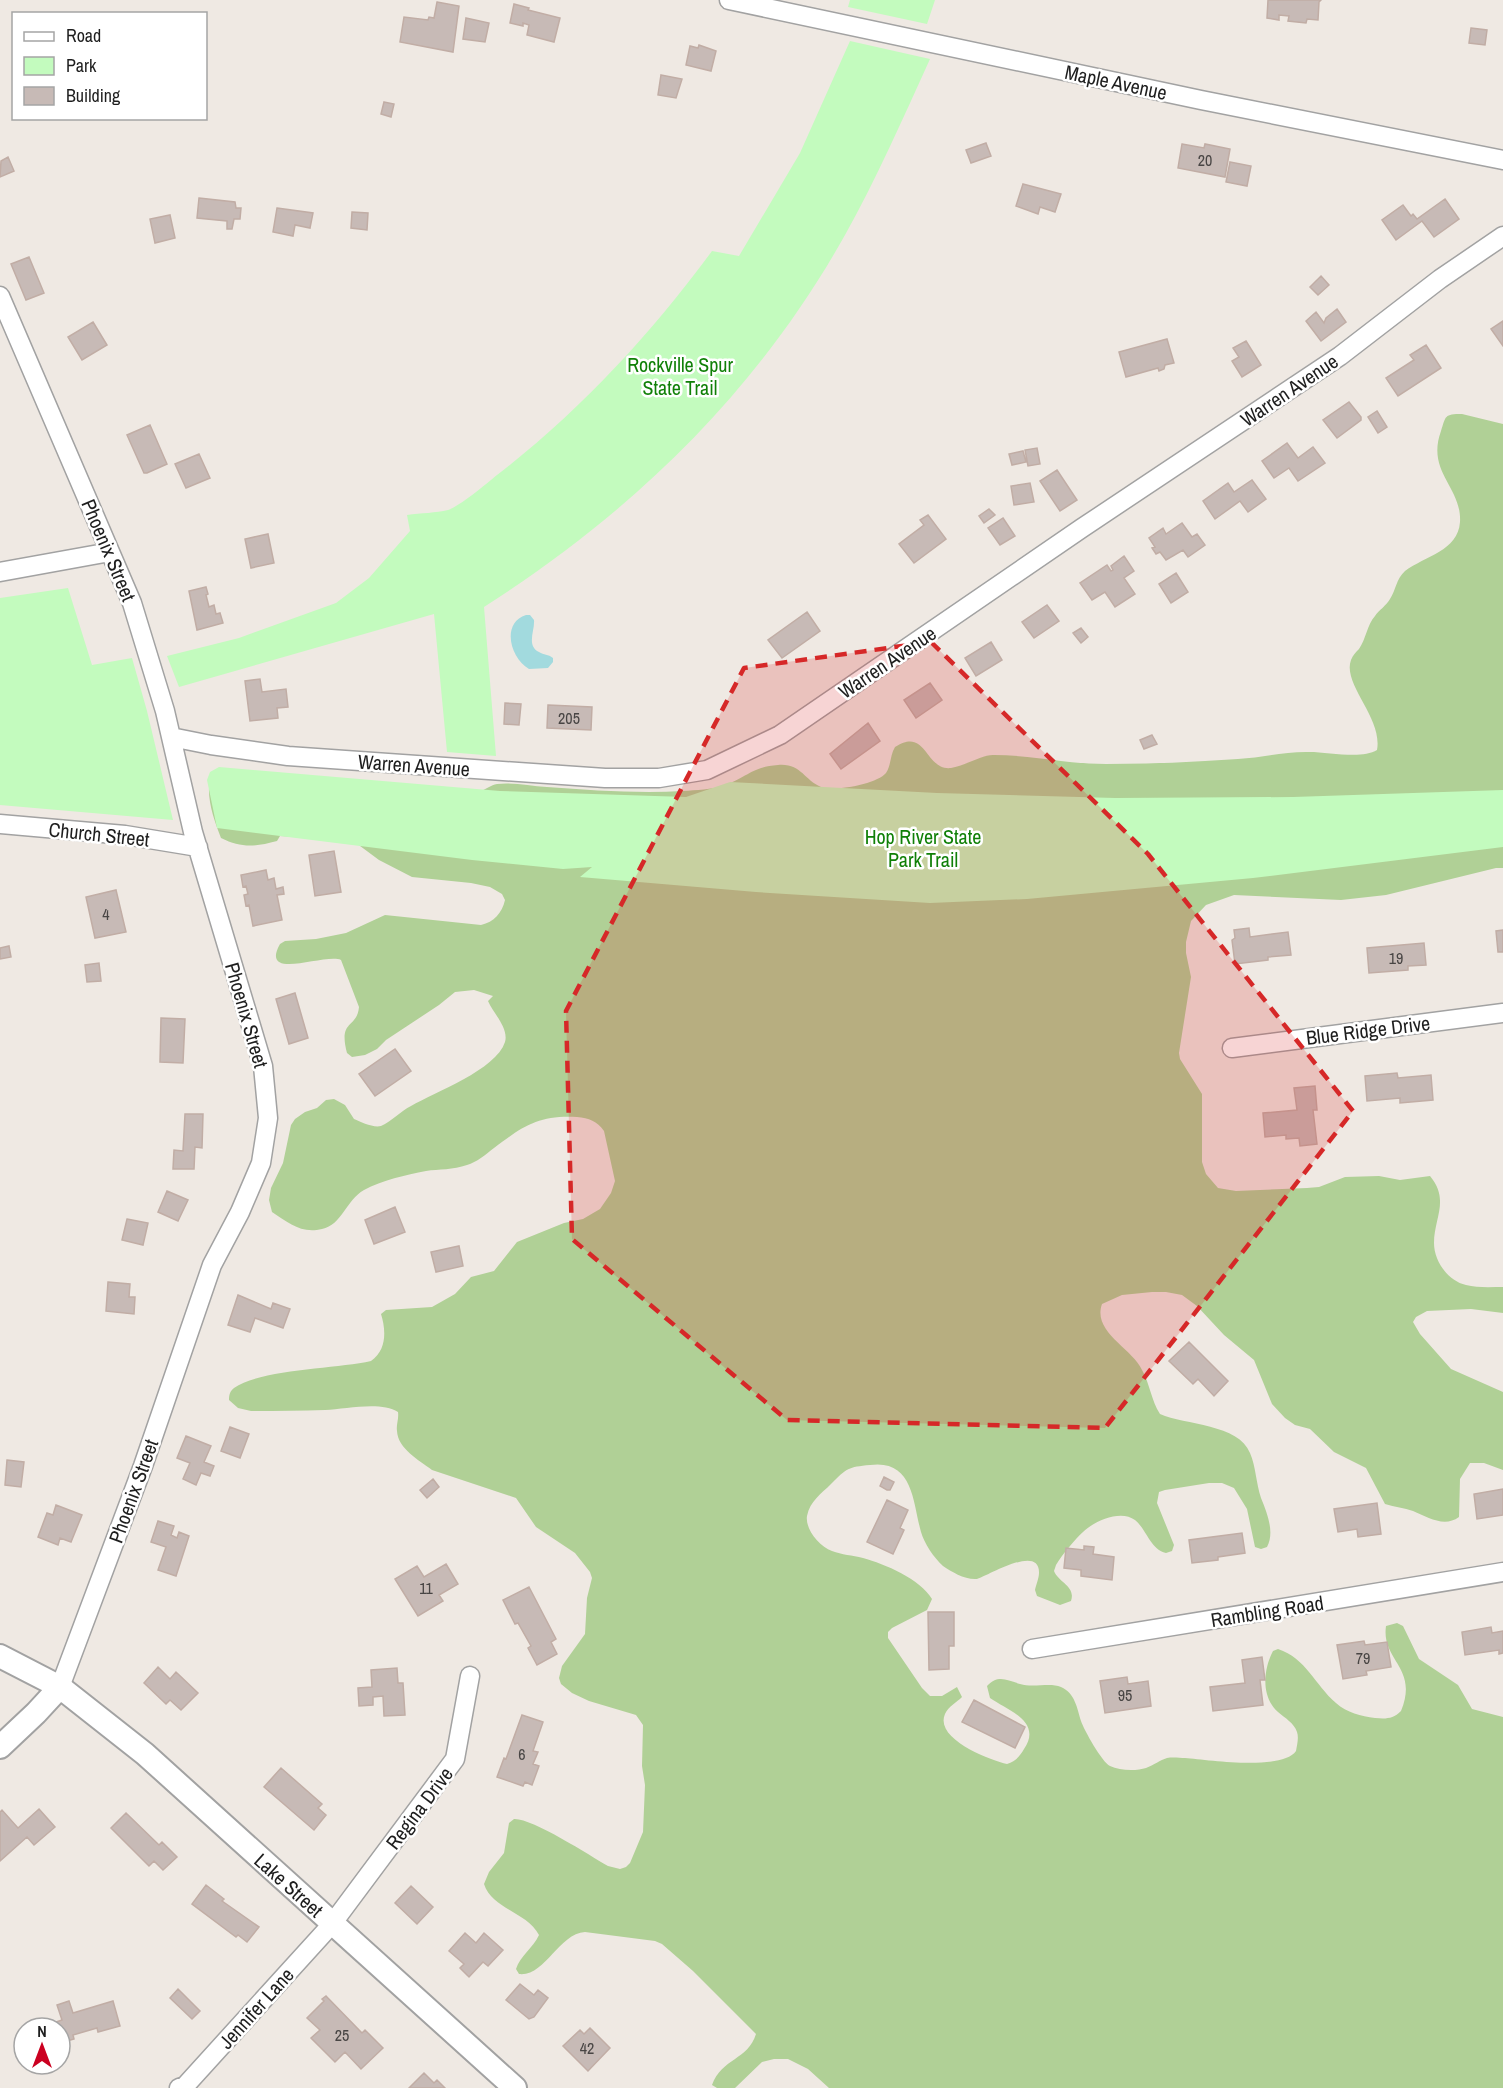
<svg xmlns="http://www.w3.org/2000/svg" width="1503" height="2088" font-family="'Archivo Narrow',sans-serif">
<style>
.forest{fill:#b0d096}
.park{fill:#c3fbbe}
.water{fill:#a2dade}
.building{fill:#c7bab6;stroke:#c1ada5;stroke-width:1.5}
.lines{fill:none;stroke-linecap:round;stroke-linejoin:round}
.minor-casing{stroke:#a2a2a2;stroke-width:21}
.tertiary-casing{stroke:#a2a2a2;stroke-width:26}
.minor{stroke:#fff;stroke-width:18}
.tertiary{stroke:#fff;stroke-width:22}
.marked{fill:#d62828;fill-opacity:0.2;stroke:#d62828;stroke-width:4.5;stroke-dasharray:12 8;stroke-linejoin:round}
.labels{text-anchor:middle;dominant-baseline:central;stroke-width:5;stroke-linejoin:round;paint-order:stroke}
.number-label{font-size:16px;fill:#484544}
.street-label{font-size:20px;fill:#1e1e1e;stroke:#fff}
.park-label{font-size:20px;fill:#108008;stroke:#fff}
</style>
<rect width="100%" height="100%" fill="#efe9e3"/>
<path class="forest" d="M1462,414l41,10v444h-7l-110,27 -45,5 -107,-5 -28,10 -15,16 -5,21v11l5,24 -12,76 1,6 22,35v68l4,12 12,14 18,3 71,-3 12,-1 26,-10 34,-1 21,4 30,-4c20,24 4,42 4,67 0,18 14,38 32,42 11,3 25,2 37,2v26l-32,-4 -44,2 -11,6 -3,5 7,12 31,35 52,23v78l-19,-7h-14l-10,16 -1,38c-15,11 -31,0 -46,-6 -9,-3 -18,-4 -28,-7l-19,-36 -32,-16 -24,-23 -15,-4 -10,-7 -13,-14 -18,-44 -30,-25 -27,-29 -15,-11 -16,-3h-14l-30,3 -20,9c-10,28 30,44 40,66 8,14 9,30 18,44 25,11 79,10 90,39 6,14 6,30 11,45 6,15 14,34 6,49l-6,2 -6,-2 -8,-38 -13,-21 -12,-5h-13l-44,7 -6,2 -2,11 17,42 -2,6 -6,2c-16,-4 -19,-23 -31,-33 -14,-11 -41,1 -52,12 -8,7 -21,23 -27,33l-2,6c5,12 22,15 17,30l-11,4 -23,-9 -2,-6c1,-5 4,-12 4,-17 1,-30 -53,4 -62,6 -12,1 -25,-7 -34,-13 -9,-8 -19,-23 -22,-34 -8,-28 -7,-73 -51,-67 -22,2 -23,3 -39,19 -10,10 -21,17 -24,32 -2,13 12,30 25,35 10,4 20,4 31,7 22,6 57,21 69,41l-5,11 -35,18 -4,4v6l34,50 8,8h12l15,-9 5,10c-5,5 -14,10 -17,17 -11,25 45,46 62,50 9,-3 13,-8 17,-15 19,-28 -17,-39 -34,-51l-3,-12c11,-12 20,-6 33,-2 14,4 30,-2 41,3 14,6 16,21 20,34 3,9 21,41 29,45 10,5 27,5 36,2 8,-3 14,-8 21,-10 6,-1 13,0 18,0 24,2 97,13 111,-7 1,-6 3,-13 1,-19 -3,-9 -12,-14 -19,-20 -17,-15 -15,-42 -5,-61l5,-2c28,9 37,36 58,54 11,10 25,13 39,15 11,1 18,1 26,-7 18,-44 -20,-50 -15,-85l11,-3 6,3 16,33 39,26 14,24 31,8v371h-674l-21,-19 -20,-10h-14l-12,3 -27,26h-18l-5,-3c10,-27 36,-25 44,-51l-63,-63 -31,-27 -7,-3 -70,-9c-27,2 -40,45 -66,42l-3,-5c4,-13 17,-21 23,-34 -12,-23 -47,-26 -55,-51l5,-12 15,-19 5,-30 5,-4c18,-1 75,36 94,47l12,3 6,-2 4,-4 13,-31 2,-47 -3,-19 1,-41 -7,-10 -47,-14 -17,-8 -11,-9 -2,-6 3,-12 23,-32 2,-36 5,-20 -2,-6 -15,-19 -39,-26 -20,-29 -84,-28c-13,-10 -34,-21 -35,-39 -1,-6 2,-12 1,-19 -17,-11 -52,-3 -73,-2 -24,1 -49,1 -74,1l-13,-3 -9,-8c0,-5 1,-9 5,-12 27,-19 102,-19 137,-27 16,-11 15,-31 10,-47l5,-4 46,-3 23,-13 16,-17 23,-6 23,-29 47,-19 19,-4 17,-10 11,-16 4,-12 -11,-50c-7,-10 -15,-13 -27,-14 -38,-2 -54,9 -83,31 -9,7 -17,14 -27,17 -14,5 -28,4 -41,6 -20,4 -44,9 -62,19 -18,10 -22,35 -42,39 -21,5 -33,-6 -50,-17l-3,-12 2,-12 12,-25 8,-38 4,-6 10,-7 12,-4 9,-8 8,-1 11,6 9,14c7,3 19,9 27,7 11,-5 20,-15 30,-20 24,-14 85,-36 94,-64 4,-14 -12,-29 -17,-41l5,-5 -19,-6 -19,2 -16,13 -53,35 -9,9 -12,6 -13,2 -5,-4c-9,-34 10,-24 12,-46l-18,-47c-16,-7 -82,22 -61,-16l5,-3 31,-2 30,-6 39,-18 96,10c13,-3 21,-12 24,-25l-3,-6 -12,-7 -19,-4 -59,-6 -33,-17 -27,-20 -72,-4 -3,5c-22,6 -36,7 -56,-3 -7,-18 -15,-40 -11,-59l271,12c5,-2 10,-6 16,-7 16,-2 33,2 50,3 45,3 91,7 136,4 13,-1 29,-1 41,-6 23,-7 26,-18 54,-20 23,-2 26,15 43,22 13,5 56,-3 65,-14 5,-7 4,-18 9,-26 32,-21 30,24 56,21 13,-2 33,-14 43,-13 38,0 74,9 112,9 44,0 88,-2 132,-5 22,-1 45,-7 68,-7 19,-1 55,8 71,-2 6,-32 -35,-66 -26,-90 2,-5 5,-8 8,-11 7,-10 8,-24 16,-33 4,-6 11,-10 15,-17 6,-9 6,-20 15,-28 20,-15 53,-20 55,-49 2,-35 -34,-50 -19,-91 5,-15 3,-17 21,-17z"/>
<path class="park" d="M850,0h85l-8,24 -79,-17z
M850,41l80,18c-27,59 -53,119 -85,176 -88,157 -211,276 -361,372l12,149 -49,-4 -13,-138 -255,73 -12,-31 72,-18 97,-35 33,-25 41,-47 -3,-16c14,-2 29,-2 41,-5 12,-4 38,-26 49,-35 83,-64 153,-140 215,-224l27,5 61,-103z
M68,588l24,77 40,-7 15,53 26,109 -173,-15v-207z
M219,767l281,24 186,6 44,-15 207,11 178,5 178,-1 210,-7v57l-250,31 -226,21 -97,4 -174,-11 -176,-15 12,-10 -29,2 -91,-9 -255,-32 -10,-48 3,-8z"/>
<path class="water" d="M526,615h4l4,5c1,11 -8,25 5,32 5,3 9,2 14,6v4l-5,6 -19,1c-19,-11 -28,-46 -3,-54z"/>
<path class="building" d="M1268,0h53l-2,2 -1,18 -11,-1 -1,4 -18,-2 1,-5 -10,-1v5l-12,-2z
M437,2l22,4 -6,46 -53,-10 4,-25 24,3 1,-3 5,1z
M514,4l15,4 -1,2 32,8 -6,24 -27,-7 2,-10 -6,-2v3l-13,-3z
M466,18l23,5 -4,19 -22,-3z
M1471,28l16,2 -2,15 -16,-2z
M699,45l17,6 -5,20 -25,-6 4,-19 8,2z
M661,75l21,4 -6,19 -18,-3z
M384,102l10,2 -3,13 -10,-3z
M986,143l5,13 -20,7 -5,-13z
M1182,144l22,4 1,-4 25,5 -5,28 -47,-9z
M8,157l6,14 -14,6 1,-16z
M1230,162l21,4 -4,20 -21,-4z
M1023,184l38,10 -6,18 -15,-5 -2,7 -22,-8z
M199,198l36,4 1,6h5l-1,11h-6l-2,10h-5v-8l-30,-3z
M1445,199l14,20 -25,18 -12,-16 -26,19 -14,-20 21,-15 8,11 2,-2 4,5z
M277,208l36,5 -3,15 -15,-3 -2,11 -20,-4z
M352,212l16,1 -1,17 -16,-2z
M170,215l5,23 -20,5 -5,-24z
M29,257l15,36 -18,7 -15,-36z
M1321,276l8,9 -11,10 -8,-8z
M1337,309l9,13 -25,19 -15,-20 10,-9 8,11 2,-5z
M1503,321v25l-12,-17z
M93,322l14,23 -25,15 -14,-23z
M1167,339l7,24 -9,2 -1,4 -5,2 -1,-3 -32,9 -7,-25z
M1246,341l15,24 -19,12 -10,-16 7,-4 -6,-9z
M1426,345l15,23 -43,28 -12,-18 28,-18 -4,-5z
M1349,402l12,15v3l-24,18 -14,-18z
M1377,411l10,16 -9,6 -10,-16z
M150,425l17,39 -20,9h-3l-17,-38z
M1287,443l11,15 15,-11 12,16 -27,18 -9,-13 -15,10 -12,-17z
M1037,448l3,16 -12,2 -3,-16z
M1023,451l3,11 -14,3 -3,-11z
M199,454l11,24 -24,10 -11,-24z
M1057,470l20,30 -17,11 -20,-30z
M1252,480l14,19 -18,13 -8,-11 -25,18 -12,-18 25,-18 6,9z
M1030,483l4,19 -20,3 -3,-19z
M989,509l6,6 -11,8 -5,-7z
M928,515l18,24 -32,24 -15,-19 25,-19 -4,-5z
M1003,518l12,18 -15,9 -12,-17z
M1182,523l10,14 5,-3 8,11 -17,12 -5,-7 -17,10 -6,-8 -4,2 -4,-6 3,-1 -6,-9 14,-10 3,6z
M268,534l6,29 -23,5 -6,-29z
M1124,556l10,15 -10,7 11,16 -20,13 -10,-15 -13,8 -12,-17 27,-18 4,6 2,-1 -2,-4z
M1176,573l12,19 -17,11 -12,-19z
M206,587l2,7 -2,1 3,12 5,-2 2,9 4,-1 3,10 -26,7 -8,-39z
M1047,605l12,16 -25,17 -12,-16z
M807,612l13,19 -38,27 -14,-18z
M1081,628l7,9 -7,6 -8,-10z
M991,642l11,18 -26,16 -11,-18z
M260,679l2,13 24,-3 2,18 -11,1 1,10 -28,3 -5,-40z
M930,683l12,17 -26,18 -12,-18z
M505,703l16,1 -2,21 -15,-1z
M548,705l44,2 -1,23 -44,-2z
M868,723l12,18 -39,28 -11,-15z
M1152,735l5,9 -13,5 -4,-9z
M334,851l7,41 -26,4 -6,-41z
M266,870l2,10 6,-2 2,11 7,-2 1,7 -7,1 5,25 -29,6 -4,-21 -3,1 -2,-11 4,-1 -2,-8 -3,1 -2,-12z
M116,890l10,42 -31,6 -9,-41z
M1249,928l1,9 38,-5 3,23 -23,2v3l-33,4 -3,-24 3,-2 -1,-8z
M1503,930v22h-5l-2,-21z
M1424,943l2,22 -18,1v4l-39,3 -2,-25z
M9,946l2,11 -11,2v-11z
M99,963l2,18 -14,1 -2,-17z
M295,993l13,45 -19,6 -13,-45z
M161,1018l24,1 -2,44 -23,-1z
M395,1049l16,22 -36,25 -16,-22z
M1397,1073l1,5 33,-3 2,25 -33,3v-5l-33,3 -2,-25z
M1315,1086l2,24h-4l4,34 -17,2 -1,-8 -13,1v-4l-21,2 -2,-24 34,-3 -3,-22z
M185,1114h18l-1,34 -7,-1 -1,22h-21l1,-19 9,1z
M167,1191l21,9 -10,21 -20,-9z
M395,1207l10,25 -31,12 -9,-24z
M127,1219l21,4 -5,22 -21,-5z
M459,1246l4,20 -27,6 -5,-20z
M108,1282l22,2 -1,13h6l-1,17 -28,-3z
M238,1295l33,14 2,-6 17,6 -7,19 -28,-10 -5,14 -22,-7z
M1189,1342l39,39 -14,15 -16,-17 -5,5 -24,-23z
M230,1427l19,7 -9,24 -19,-7z
M186,1436l25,10 -7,16 10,4 -4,10 -9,-3 -5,12 -13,-6 7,-16 -13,-5z
M7,1460l17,2 -3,25 -16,-2z
M884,1477l10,5 -4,8h-3l-7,-4z
M433,1479l6,8 -12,11 -7,-8z
M1503,1489v26l-26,4 -3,-25z
M887,1500l21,10 -8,18 4,2 -11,24 -26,-12z
M1377,1503l4,31 -23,3 -1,-8 -19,3 -4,-23z
M56,1505l26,10 -11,27 -11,-4 -2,7 -20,-8 9,-24 6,2z
M158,1521l16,5 -3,9 6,3 2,-6 10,4 -13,40 -18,-6 8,-23 -15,-5z
M1242,1533l3,20 -27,4v3l-26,3 -3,-23z
M1084,1546l10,1 -1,7 21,3 -2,23 -31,-4v-6l-17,-2 2,-20 18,2z
M446,1564l12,20 -19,11 4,6 -25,15 -23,-37 22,-13 7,11z
M529,1587l27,52 -5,3 6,12 -20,11 -9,-17 3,-2 -13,-23 -3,1 -12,-24z
M928,1612h26v34h-5v23l-20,1z
M1491,1627l1,6 11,-2v22l-4,1v-4l-34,5 -3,-23z
M1364,1641l1,4 22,-3 4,25 -25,4 1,4 -24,4 -6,-34z
M1262,1657l3,23h-5l3,25 -50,6 -3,-24 35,-4 -3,-23z
M158,1667l12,12 6,-7 22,21 -17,17 -11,-10 -4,4 -22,-21z
M397,1668l1,15h5l2,32 -21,1 -1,-20 -10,1v8l-14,1 -1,-18 14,-1 -1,-17z
M1127,1677l1,7 20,-3 3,25 -46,7 -5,-32z
M974,1700l51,27 -10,21 -53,-26z
M522,1715l21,7 -10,29 5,1 -5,12 6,2 -7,19 -7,-3 -2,4 -26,-9 7,-19 2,1z
M281,1768l41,36 -4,4 8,7 -12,15 -50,-43z
M39,1809l16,18 -21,18 -7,-8 -27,24v-49l2,-2 16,18z
M126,1813l33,32 3,-3 15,15 -14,13 -9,-9 -5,5 -38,-38z
M206,1885l18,14 -2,2 37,26 -12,15 -9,-7 -2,2 -44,-33z
M411,1886l22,21 -16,17 -22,-21z
M465,1933l11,10 8,-10 19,17 -15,16 -5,-4 -14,15 -9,-9 4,-4 -15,-13z
M520,1984l14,11 4,-5 10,8 -14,19 -5,2 -23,-19z
M178,1989l22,22 -8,8 -22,-21z
M326,1996l36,37 3,-3 18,18 -22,21 -16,-17 -10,10 -24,-24 9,-8 -13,-12 17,-17 -2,-2z
M69,2001l4,12 40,-12 7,25 -22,6 -1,-4 -24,7 1,4 -14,4v-15h-9l-1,-4 12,-4 -5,-15z
M590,2028l20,20 -22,23 -25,-25 17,-16 4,4z
M424,2073l10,10 3,-3 8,8h-36z"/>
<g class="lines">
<g class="minor-casing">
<path id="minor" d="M729,0l472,100 302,60
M0,296l132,307 33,108 28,121 70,234 5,52 -7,45 -21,49 -28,53 -69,201 -83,221
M0,572l110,-20
M171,737l40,8 77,11 317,22h54l48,-8 73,-35 302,-207 258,-172 100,-77 63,-43
M0,824l125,11 73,12
M1232,1048l271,-35
M1032,1649l471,-77
M179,2088l6,-2 147,-162 123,-165 15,-83"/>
</g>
<g class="tertiary-casing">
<path id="tertiary" d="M0,1656l60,31 85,67 370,334
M0,1747l36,-34 24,-26"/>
</g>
<use href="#minor" class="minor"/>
<use href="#tertiary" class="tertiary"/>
</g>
<path class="marked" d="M931,642l217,212 205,257 -248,317 -318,-8 -215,-181 -6,-228 178,-343z"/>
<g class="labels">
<g class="number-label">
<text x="1205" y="160">20</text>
<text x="569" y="718">205</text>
<text x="106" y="914">4</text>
<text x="1396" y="958">19</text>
<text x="426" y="1588">11</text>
<text x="1363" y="1658">79</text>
<text x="1125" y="1695">95</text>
<text x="522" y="1754">6</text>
<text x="342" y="2035">25</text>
<text x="587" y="2048">42</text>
</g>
<g class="street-label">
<text transform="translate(1116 82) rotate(12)">Maple Avenue</text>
<text transform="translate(1289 390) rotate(-34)">Warren Avenue</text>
<text transform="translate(109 550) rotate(67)">Phoenix Street</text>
<text transform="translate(887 662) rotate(-34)">Warren Avenue</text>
<text transform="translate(414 765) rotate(4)">Warren Avenue</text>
<text transform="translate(99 834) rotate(6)">Church Street</text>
<text transform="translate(247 1015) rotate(74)">Phoenix Street</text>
<text transform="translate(1368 1030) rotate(-7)">Blue Ridge Drive</text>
<text transform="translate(133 1491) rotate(-70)">Phoenix Street</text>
<text transform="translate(1267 1611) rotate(-9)">Rambling Road</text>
<text transform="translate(419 1808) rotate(-53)">Regina Drive</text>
<text transform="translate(289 1885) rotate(42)">Lake Street</text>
<text transform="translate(256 2008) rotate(-48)">Jennifer Lane</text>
</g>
<g class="park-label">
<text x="680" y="364">Rockville Spur<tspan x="680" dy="23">State Trail</tspan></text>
<text x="923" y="836">Hop River State<tspan x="923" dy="23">Park Trail</tspan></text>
</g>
</g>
<rect x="12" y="12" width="195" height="108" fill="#ffffff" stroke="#a5a5a5" stroke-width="1.5"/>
<rect x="24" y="32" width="30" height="9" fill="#ffffff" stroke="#a5a5a5" stroke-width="1.5"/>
<text x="66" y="42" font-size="18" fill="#1e1e1e">Road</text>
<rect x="24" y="57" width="30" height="18" fill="#c3fbbe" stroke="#a5a5a5" stroke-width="1.5"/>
<text x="66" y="72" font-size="18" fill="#1e1e1e">Park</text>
<rect x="24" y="87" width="30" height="18" fill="#c7bab6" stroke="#a5a5a5" stroke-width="1.5"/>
<text x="66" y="102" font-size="18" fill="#1e1e1e">Building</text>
<g transform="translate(42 2046)"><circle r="28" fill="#ffffff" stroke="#a5a5a5" stroke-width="1.5"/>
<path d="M0-4.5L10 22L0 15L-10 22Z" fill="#cb0020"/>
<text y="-9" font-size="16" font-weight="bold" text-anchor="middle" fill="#1e1e1e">N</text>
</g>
</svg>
